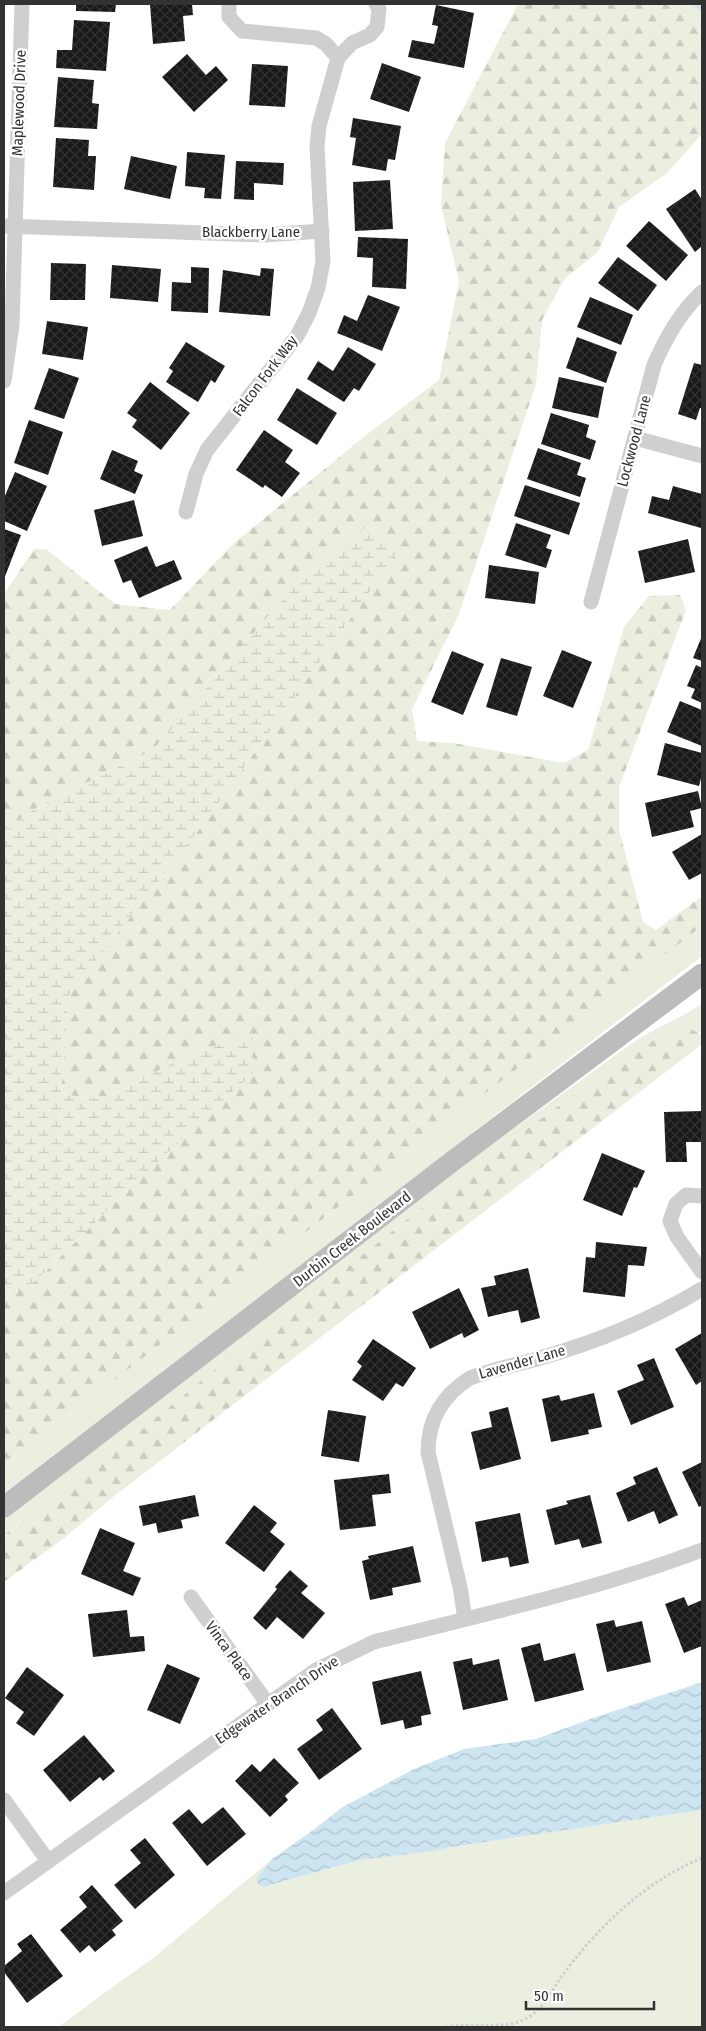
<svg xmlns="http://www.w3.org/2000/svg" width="706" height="2031" font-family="'Fira Sans Condensed',sans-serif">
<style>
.grass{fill:#eaefe0}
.forest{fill:url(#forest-firs)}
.wetland{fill:url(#wetland-marsh)}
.water{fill:url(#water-waves)}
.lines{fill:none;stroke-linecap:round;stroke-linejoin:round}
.stream{stroke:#cce5f0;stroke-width:5}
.building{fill:url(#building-cross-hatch)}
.path{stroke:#cfcfcf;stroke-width:3;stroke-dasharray:2.5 2.5;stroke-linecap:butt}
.street{stroke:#cfcfcf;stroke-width:15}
.secondary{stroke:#bcbcbc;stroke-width:21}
.labels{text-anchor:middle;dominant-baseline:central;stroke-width:5;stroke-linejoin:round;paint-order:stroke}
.street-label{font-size:15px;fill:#323232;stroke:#fff}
</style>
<defs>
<pattern id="forest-firs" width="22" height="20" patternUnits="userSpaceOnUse" patternTransform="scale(1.25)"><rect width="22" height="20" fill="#eaefe0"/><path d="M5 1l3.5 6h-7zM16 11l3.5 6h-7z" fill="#c9cdc1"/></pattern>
<pattern id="wetland-marsh" width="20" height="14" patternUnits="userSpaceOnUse" patternTransform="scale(1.25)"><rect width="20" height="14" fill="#eaefe0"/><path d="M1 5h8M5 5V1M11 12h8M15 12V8" fill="none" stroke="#c9cdc1"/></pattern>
<pattern id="water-waves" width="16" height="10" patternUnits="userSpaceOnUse" patternTransform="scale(1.25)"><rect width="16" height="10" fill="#cce5f0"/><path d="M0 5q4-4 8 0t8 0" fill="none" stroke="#b0c5ce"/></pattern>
<pattern id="building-cross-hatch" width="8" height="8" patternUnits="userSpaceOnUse" patternTransform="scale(1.25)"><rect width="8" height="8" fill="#191919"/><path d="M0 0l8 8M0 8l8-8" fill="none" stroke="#323232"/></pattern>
</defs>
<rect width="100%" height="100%" fill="#fff"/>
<path class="grass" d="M665,4h37v21z
M702,926v30l-698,537v-28z
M702,1003v28l-2,2 -9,-4 -37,11 -54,36 -144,104 -122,98 -52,37 -158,129 -120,91v-18l458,-351 179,-129 50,-26z
M702,1810v217h-644l99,-72 115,-96 -15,19 13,7 90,-25 74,-9 17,-4z"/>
<path class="forest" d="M518,4h147l37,21v109l-35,39 -48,34 -22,46 -32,25 -23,42 -6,64 -77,230 -47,95 5,32 36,2 111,20 24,-13 36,-123 25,-31 31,-1 6,15 -67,177v42l24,93 13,8 46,-34v30l-698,539v-167l33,-18 104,-103 51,-124 -87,45 -44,-3 8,-100 135,-172 196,-274 -33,-23 -65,51 -149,173 -114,56 -35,24v-236l30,-45h12l69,55 55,6 64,-67 131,-107 74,-56 20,-99 -18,-76 4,-62z
M691,1029l11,6v9l-589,453 -49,41 -60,44v-47l120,-91 158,-129 52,-37 122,-98 144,-104 54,-36 24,-10z"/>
<path class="wetland" d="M367,526l33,23 -196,274 -135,172 -8,100 44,3 87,-45 61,-20v40l-112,104 -104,103 -33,18v-468l35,-24 114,-56 149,-173z"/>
<path class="water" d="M702,1682v128l-251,37 -17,4 -74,9 -90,25 -7,2 -5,-3 -1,-6 15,-19 44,-31 25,-20 73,-39 50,-20 72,-10 57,-21z"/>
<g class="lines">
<path class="stream" d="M695,4l7,5"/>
</g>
<path class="building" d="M76,4h40l-1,8 -39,-1z
M150,4h42l1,11 -10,1 2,25 -32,3z
M436,5l38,8 -10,55 -56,-11 4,-17 22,4 4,-18 -6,-1z
M74,20l36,2 -4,49 -50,-3 1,-18h15z
M187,54l19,21 10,-9 12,14 -34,32 -32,-35z
M382,63l39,14 -12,35 -39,-13z
M252,64l36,2 -3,41 -36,-2z
M58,77l36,3 -2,23 7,1 -2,25 -43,-2z
M353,118l48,8 -6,34 -7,-1 -2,12 -34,-6 4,-27 -6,-1z
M56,138l33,2 -1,16h8l-2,34 -41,-3z
M187,152l38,3 -4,44 -17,-1 1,-10 -20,-2z
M131,156l46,10 -7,33 -46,-10z
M236,161l48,2 -1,22 -29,-2v17l-20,-1z
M390,180l3,49 -38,2 -2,-49z
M695,189l7,11v46l-7,6 -29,-43z
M649,221l39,34 -22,26 -40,-35z
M358,237l50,2 -2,50 -34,-2 1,-29 -16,-1z
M618,257l39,28 -19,26 -40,-28z
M51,263l35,1 -1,36h-35z
M112,265l49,4 -3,33 -48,-4z
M191,267l18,1 -1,45 -37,-2 1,-29 19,1z
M261,268l13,1 -4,47 -51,-4 4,-42 37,6z
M368,295l32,12 -18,44 -45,-18 7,-18 13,6z
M590,297l43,18 -12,30 -44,-18z
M47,321l41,6 -5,33 -41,-6z
M577,337l40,15 -11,31 -40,-15z
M186,342l39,24 -10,17 -4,-3 -13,22 -32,-20 7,-11 -4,-3z
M348,347l28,17 -17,27 -5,-3 -10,14 -37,-23 11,-18 15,10z
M694,363l8,2v43h-2l-4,12 -18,-6z
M49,368l30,10 -15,41 -30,-10z
M559,377l45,10 -6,31 -46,-10z
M150,382l40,31 -29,37 -29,-23 5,-7 -10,-7z
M297,388l40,25 -20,32 -40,-25z
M551,413l38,12 -3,12 10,4 -6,19 -49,-16z
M29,420l34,12 -15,43 -34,-12z
M264,430l29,20 -8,12 15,11 -18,24 -17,-12 -2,3 -27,-18z
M538,448l43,15 -4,12 9,3 -6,19 -53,-18z
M112,450l26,11 -4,10 9,4 -8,19 -35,-15z
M15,472l32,14 -20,45 -23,-10v-23z
M525,485l55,18 -11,32 -55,-19z
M673,486l29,8 -1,34 -53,-15 4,-17 17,4z
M134,500l9,36 -41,10 -8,-36z
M516,523l35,12 -5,13 6,2 -6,18 -41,-13z
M4,529l17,6 -17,44z
M688,539l7,33 -50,11 -7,-32z
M147,546l9,21 18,-7 8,19 -43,19 -8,-18 -8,3 -9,-23z
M489,565l50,7 -4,32 -50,-6z
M702,636v25l-9,-3z
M562,650l30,12 -19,46 -30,-12z
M452,651l32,13 -21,51 -32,-13z
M501,658l31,9 -15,49 -31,-9z
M696,665l6,3v35l-11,-5 4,-9 -8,-3z
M680,701l22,9v36l-35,-14z
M665,743l37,10v22l-3,11 -42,-11z
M698,791l4,17 -12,3 4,16 -42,10 -7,-34z
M702,834v39l-13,7 -17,-28z
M702,1111v31h-16l1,20h-21l-2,-50z
M602,1153l43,18 -8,17 -3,-1 -12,29 -39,-16z
M596,1242l51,5 -3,19 -16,-1 -3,32 -42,-5 3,-35 9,1z
M528,1268l12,50 -19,5 -3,-13 -30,7 -7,-29 15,-3 -2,-9z
M459,1288l20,42 -15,8 -2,-5 -32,16 -18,-37z
M702,1333v48l-6,4 -21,-36z
M373,1339l43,29 -13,19 -7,-4 -13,18 -31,-21 10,-14 -5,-4z
M654,1358l20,49 -43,18 -14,-34 27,-11 -7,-15z
M594,1393l8,34 -14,3 1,4 -38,8 -9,-43 17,-4 2,6z
M508,1407l13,52 -41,11 -9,-38 21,-5 -3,-15z
M328,1410l38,6 -7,46 -38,-6z
M702,1462v43l-3,2 -17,-35z
M657,1467l21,48 -19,9 -5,-13 -26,11 -12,-29 20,-9 -3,-7z
M389,1474l2,19 -19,2 4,31 -36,4 -6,-50z
M195,1495l4,21 -18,4 2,8 -25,5 -2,-10 -13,3 -4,-20z
M590,1495l12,48 -20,5 -3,-9 -24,6 -9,-35 22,-6 -2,-3z
M254,1505l23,18 -7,9 15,12 -21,28 -39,-29z
M520,1513l9,50 -19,4 -2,-10 -26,5 -7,-40z
M100,1528l35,15 -12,28 18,7 -8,18 -52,-22z
M413,1546l8,36 -29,6 1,7 -23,5 -8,-39 7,-2 -1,-3z
M290,1570l18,16 -7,7 24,20 -22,26 -26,-22 -11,13 -13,-12 24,-29 -2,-2z
M684,1597l4,9 14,-6v46l-18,7 -19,-49z
M127,1610l3,27 14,-1 1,15 -52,6 -5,-43z
M614,1620l2,7 26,-6 9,41 -44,10 -11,-48z
M540,1643l4,18 31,-8 9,37 -49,12 -14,-54z
M472,1658l1,7 26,-6 9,41 -45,10 -10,-48z
M167,1664l33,14 -20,46 -33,-14z
M27,1667l37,28 -30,41 -18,-13 8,-11 -19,-14z
M421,1671l10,43 -10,2 1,9 -17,4 -2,-9 -22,5 -9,-43z
M332,1708l30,41 -43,31 -22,-31 26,-19 -7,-10z
M84,1735l31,36 -12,10 -3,-4 -30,25 -27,-32z
M274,1758l25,25 -14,13 3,4 -18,17 -35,-36 17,-17 8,8z
M223,1807l23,27 -39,32 -35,-43 17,-14 13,15z
M145,1838l30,37 -40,34 -21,-24 27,-22 -11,-13z
M92,1885l31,36 -11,9 4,5 -21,17 -6,-7 -9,8 -20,-23 27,-23 -8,-10z
M31,1934l32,42 -36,27 -23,-31v-6l18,-15 -5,-7z"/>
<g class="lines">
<path class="path" d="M446,2027c24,-4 58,3 79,-8 19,-9 27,-30 39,-46 36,-48 82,-92 138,-115"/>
<path class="street" d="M229,4v13l13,14 74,7 10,6 12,14
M4,226l261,9 57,-4
M4,381l8,-56 10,-321
M635,438l67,18
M186,512l10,-38 11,-24 90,-114 12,-23 9,-25 5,-27 -6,-114 2,-21 19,-68 14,-15 18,-8 7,-8 2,-18 -3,-5
M591,602l63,-237c12,-28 26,-53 48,-73
M702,1196l-16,-1 -10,9 -6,17 7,16 25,35
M191,1597l77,107
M465,1619l-5,-32 -32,-135c0,-33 15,-57 42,-74 23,-9 47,-13 70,-20 57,-16 112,-39 162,-69
M4,1800l44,61
M4,1893l312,-223 58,-28c110,-28 222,-52 328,-92"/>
<path class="secondary" d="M4,1507l450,-347 248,-186"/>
</g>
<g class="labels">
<g class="street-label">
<text transform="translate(19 103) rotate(-88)">Maplewood Drive</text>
<text x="251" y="232">Blackberry Lane</text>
<text transform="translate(265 376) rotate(-53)">Falcon Fork Way</text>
<text transform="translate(634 441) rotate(-75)">Lockwood Lane</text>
<text transform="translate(352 1239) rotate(-38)">Durbin Creek Boulevard</text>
<text transform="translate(522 1362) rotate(-16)">Lavender Lane</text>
<text transform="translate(229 1651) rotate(54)">Vinca Place</text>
<text transform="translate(277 1700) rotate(-34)">Edgewater Branch Drive</text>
</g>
</g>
<rect width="706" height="2031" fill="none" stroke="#323232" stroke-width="10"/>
<path d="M526 2001v8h128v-8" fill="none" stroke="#323232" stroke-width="2.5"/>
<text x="534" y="2001" font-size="15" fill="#323232" stroke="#ffffff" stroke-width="4" paint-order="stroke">50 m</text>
</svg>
